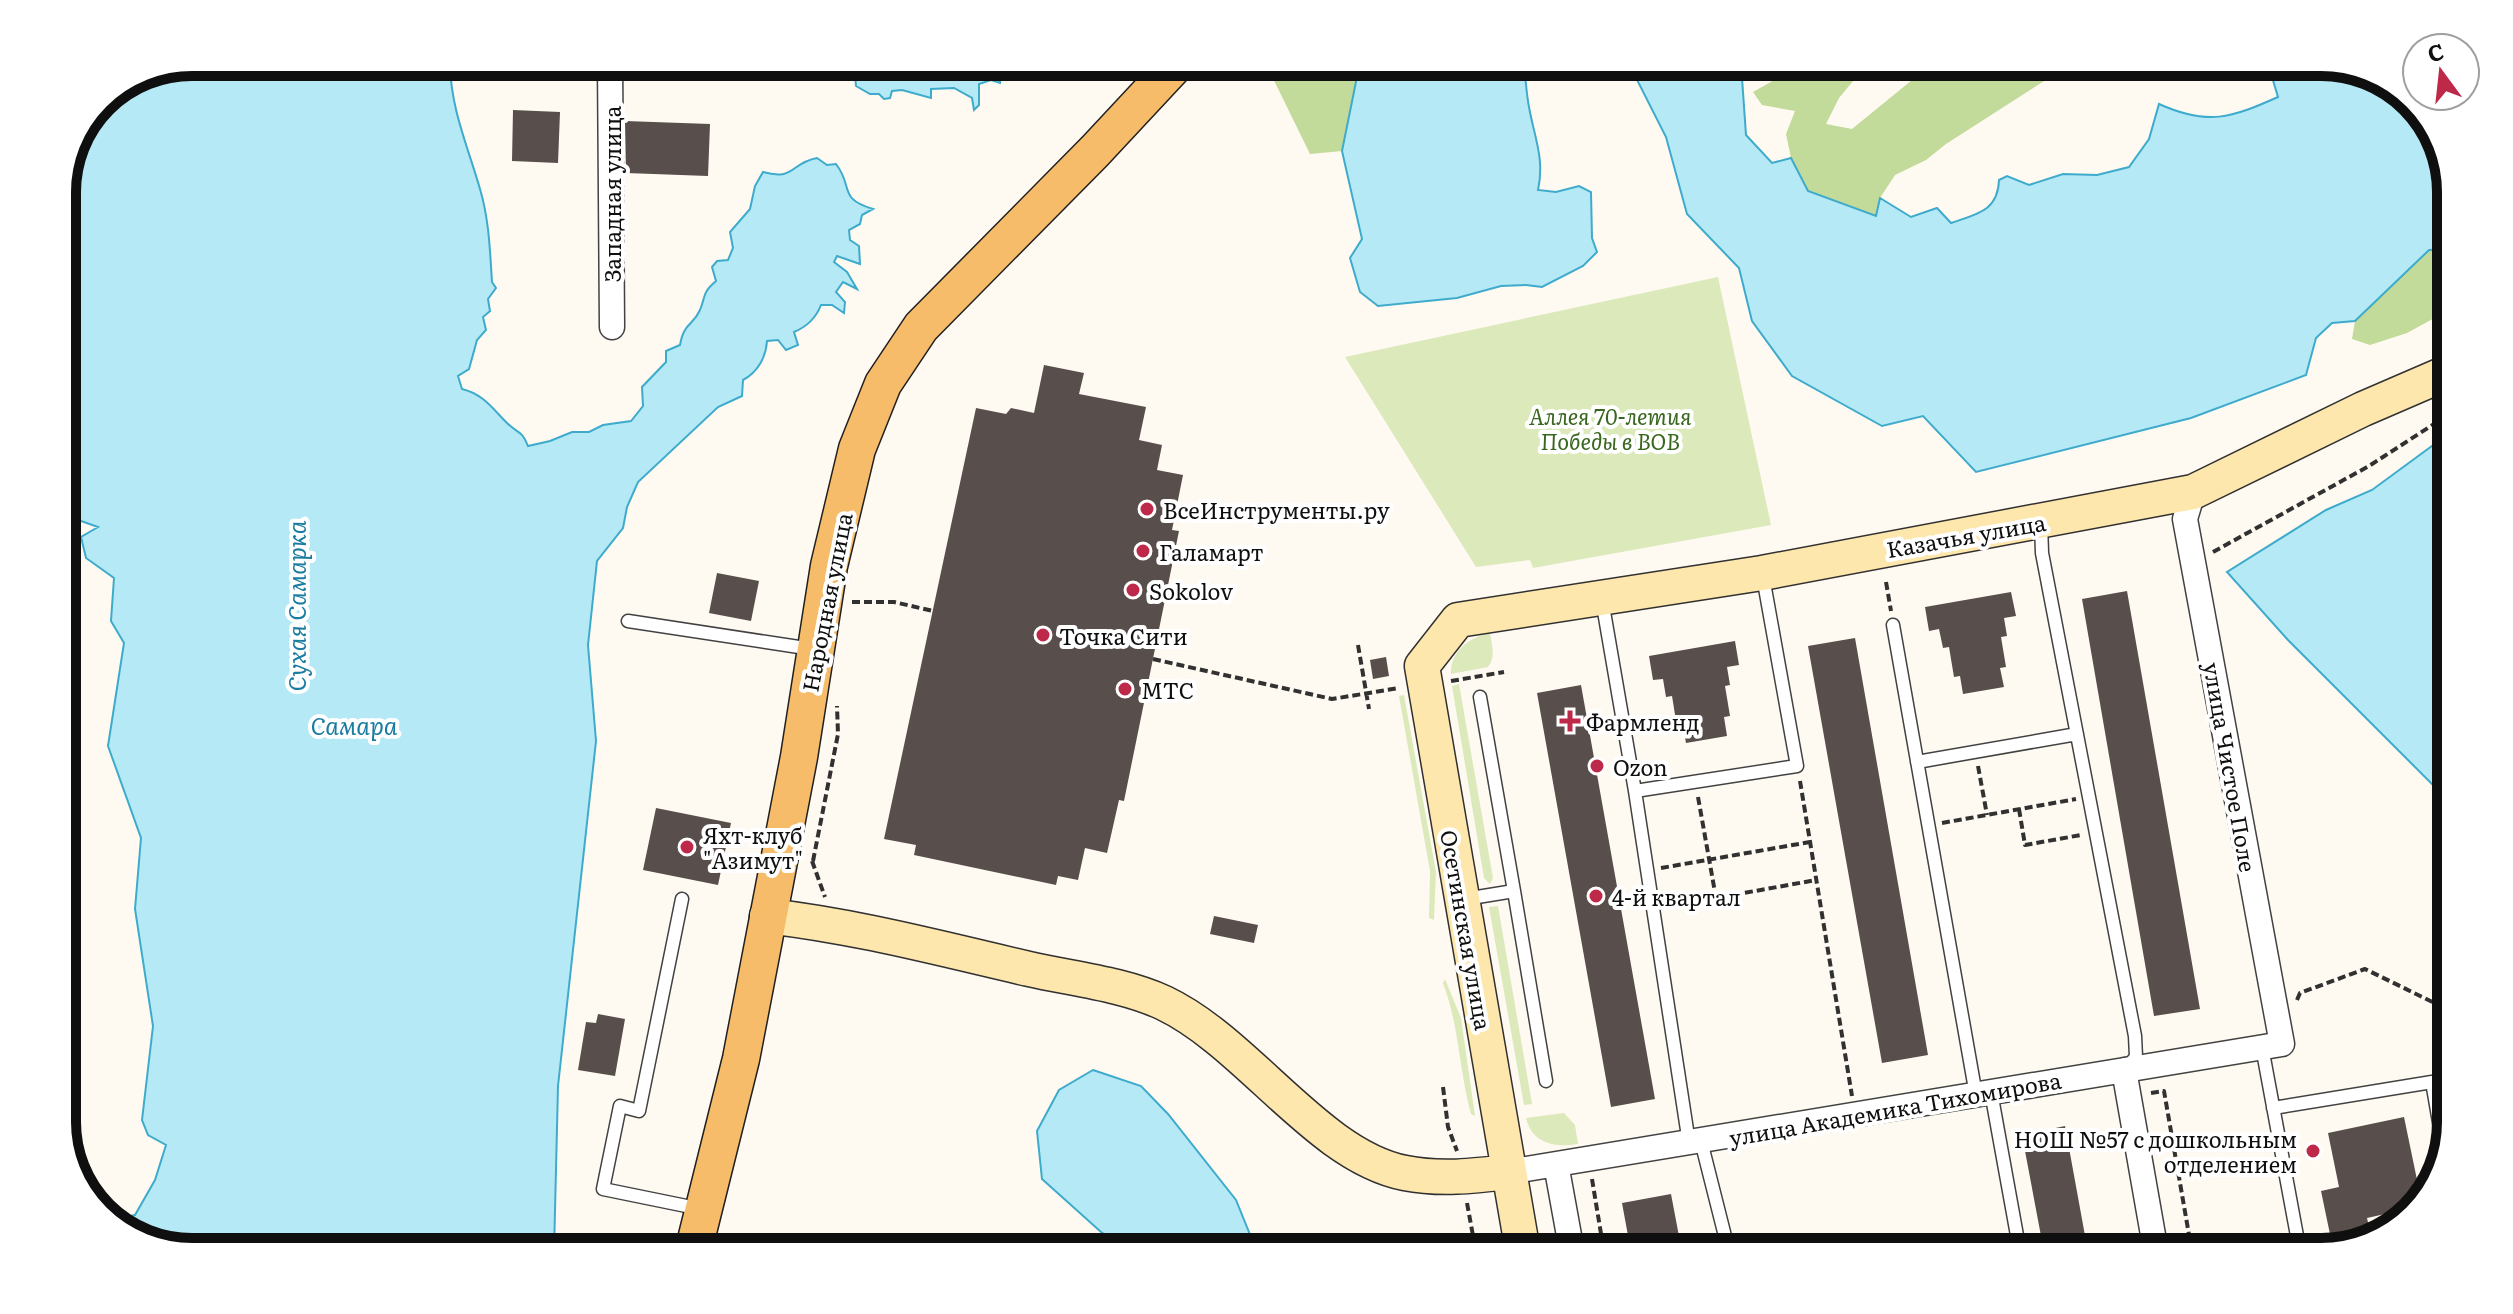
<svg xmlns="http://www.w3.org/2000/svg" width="2513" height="1314" font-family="Literata,serif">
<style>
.green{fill:#dbe9bb}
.forest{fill:#c2da9a}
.water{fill:#b6e9f6;stroke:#3eabcc;stroke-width:2}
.building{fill:#584e4b}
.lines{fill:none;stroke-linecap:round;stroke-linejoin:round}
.lane-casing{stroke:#424242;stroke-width:15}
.street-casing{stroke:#424242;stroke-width:27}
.secondary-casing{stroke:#313131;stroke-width:37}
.primary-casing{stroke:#202020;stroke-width:39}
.path{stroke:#313131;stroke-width:4;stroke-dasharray:8 4;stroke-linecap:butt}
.lane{stroke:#fff;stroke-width:12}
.street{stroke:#fff;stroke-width:24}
.secondary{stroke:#fee7ad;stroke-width:34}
.primary{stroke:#f6bc69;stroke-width:36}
.poi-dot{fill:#be2849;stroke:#fff;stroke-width:3}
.labels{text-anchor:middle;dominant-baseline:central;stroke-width:8;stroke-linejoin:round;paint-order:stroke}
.street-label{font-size:22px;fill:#0f0f0f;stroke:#fff}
.park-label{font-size:22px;font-style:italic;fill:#3a671f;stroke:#fff}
.poi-label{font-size:22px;fill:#0f0f0f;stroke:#fff;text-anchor:start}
.water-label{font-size:24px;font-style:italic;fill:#197ca0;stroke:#fff}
.rim{fill:none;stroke:#0f0f0f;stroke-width:10}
</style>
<rect width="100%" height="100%" fill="#fffaf1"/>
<path class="green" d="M1718,277l53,248 -238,43 -3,-8 -54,7 -131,-210z
M1490,633c2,12 6,24 -2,34l-37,7c-1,-23 19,-37 39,-41z
M1459,684l34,194 -3,6 -6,-6 -32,-192z
M1404,695l32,177 -2,48 -5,-2 1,-47 -31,-175z
M1498,906l34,198 -8,1 -35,-198z
M1445,979l16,39 14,98 -4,-2c-12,-44 -12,-89 -28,-131z
M1564,1113l11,12 3,19c-22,4 -46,0 -52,-26z"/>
<path class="forest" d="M1265,62h95l-18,89 -32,3z
M1787,62h65l6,13 -19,23 -13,26 26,5 82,-67h122l-1,12 -109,70 -20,16 -31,15 -15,23 -3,18 -69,-25 -17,-33 -5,-24 9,-23 -33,-6 -9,-13 23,-13z
M2451,249v60l-44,24 -37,12 -18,-6 3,-18 74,-71z"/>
<path class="water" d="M192,62h258c0,45 18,85 30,127 9,30 10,62 12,93l4,6 -8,11 2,12 -7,6 3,13 -9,10 -8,29 -11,7 4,13c21,5 30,19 45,34 11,11 15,7 21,23l22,-5 22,-9h17l14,-7 28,-4 12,-15 -1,-19 24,-25v-11l14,-6c4,-23 13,-19 20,-35 6,-15 2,-17 16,-29l-4,-14 5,-6 11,-1 5,-12 -3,-16 20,-23 5,-23 8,-14c32,9 27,-9 54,-14l10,7 9,-1c18,23 1,34 37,45l-11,6 -2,9 -11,6 1,10 9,6 1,18 -23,-8 -3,6 13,10 10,17 -14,-7 -7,10 9,10 -1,11 -12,-8h-11c-5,13 -15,22 -27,27l4,13 -12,5 -8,-10 -11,1c-1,16 -9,31 -24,39l-1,16 -24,11 -80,75 -11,25 -4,21 -26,33 -9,84 8,96 -38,345 -4,166h-362l-58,-14 -15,-13 1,-7 15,-3 20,-35 11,-35 -18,-10 -6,-15 11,-94 -18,-117 6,-71 -33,-92 16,-103 -13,-22 3,-43 -28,-20 -5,-21 17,-10 -34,-12 -2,-9v-322l38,-84z
M849,62h162l-10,12 -1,9 -9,-3 -12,4v21l-5,5 -2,-12 -18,-10 -23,1v9l-29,-8 -10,1 -2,7 -6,1 -5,-5h-9l-14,-8 -1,-11z
M1360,62h163c3,15 3,30 6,45 5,29 16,52 9,83l18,2 23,-6 12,6 1,46 5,14 -14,14 -41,21 -16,-2 -25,1 -44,12 -79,8 -18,-14 -10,-34 12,-19 -20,-88z
M1628,62h126l-12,16 4,57 26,28 19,-5 17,33 68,25 4,-18 31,19 26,-9 14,15c26,-9 47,-12 48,-43l8,-4 22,9 34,-11 34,1 32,-8 20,-28 10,-35c49,22 72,14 119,-7l-6,-20 30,3 11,-18h8l58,14 50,44 22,64v65l-22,1 -74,71 -23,2 -16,15 -10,37 -115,43 -215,54 -53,-56 -41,10 -90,-50 -40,-55 -13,-53 -52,-54 -21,-77z
M2451,432v381l-16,-26 -147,-147 -61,-68 99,-62 46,-20z
M1093,1070l48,16 27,28 68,86 21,52h-123l-33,-20 -59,-53 -5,-48 22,-41z"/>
<path class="building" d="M513,110l47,2 -2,51 -46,-2z
M625,121l85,3 -2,52 -82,-3z
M1044,365l40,8 -5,21 67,13 -7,33 23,5 -5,25 26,5 -11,55 7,1 -55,270 -5,-1 -12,53 -22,-5 -7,32 -20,-4 -2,9 -142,-30 2,-10 -32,-6 92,-431 30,6 5,-6 23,5z
M717,573l42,8 -8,40 -42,-8z
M2127,591l73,418 -46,7 -72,-417z
M2011,592l5,24 -12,2 3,18 -6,1 5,30 -6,1 4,19 -41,7 -3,-18 -6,1 -5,-30 -6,1 -4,-19 -10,2 -4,-24z
M1855,638l73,417 -46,8 -74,-417z
M1735,641l4,24 -12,2 3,18 -5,1 5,30 -6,1 3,19 -41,7 -3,-17 -6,1 -5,-31 -6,1 -3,-18 -10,1 -4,-24z
M1386,657l3,19 -16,3 -3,-19z
M1581,685l74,414 -44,8 -74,-414z
M656,808l75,15 -13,62 -75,-15z
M1214,916l44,9 -4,18 -44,-9z
M598,1014l27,5 -10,57 -37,-6 8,-48 10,1z
M2404,1117l17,82 -9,9 -45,10 3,13 -39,8 -10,-48 18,-4 -11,-54z
M2065,1126l23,126h-44l-22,-117z
M1671,1194l11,58h-51l-9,-49z"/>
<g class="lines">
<g class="lane-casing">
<path id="lane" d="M2041,524l1,29 93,483 1,21 -8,9
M1602,600l33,191 54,352
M628,621l184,28
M1893,625l83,470
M1917,762l160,-28
M1635,791l162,-25 -34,-189
M1514,891l32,190
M682,899l-43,212 -19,-5 -17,83 98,20
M1465,899l49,-8 -34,-194
M2262,1047l38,205
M1991,1092l29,160
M2273,1108l159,-26 12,69
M1701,1141l28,111"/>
</g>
<g class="street-casing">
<path id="street" d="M610,62l2,265
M2124,1070l32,182
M1508,1172l774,-128 -97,-525 8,-27
M1558,1175l14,77"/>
</g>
<g class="secondary-casing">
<path id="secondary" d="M767,916c89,10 175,33 262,53 44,10 94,15 135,34 84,40 154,153 241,170 35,7 69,3 103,-1
M1523,1252l-101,-586 36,-46 304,-47 431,-81 170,-83 88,-38"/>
</g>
<g class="primary-casing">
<path id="primary" d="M693,1252l48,-193 58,-302 30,-191 28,-117 26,-65 38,-57 174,-176 83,-89"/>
</g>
<path class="path" d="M2213,552l156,-86 82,-53
M1886,582l5,29
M852,602h42l39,9
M1358,645l11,64
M1153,659l179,40 67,-11
M1451,681l53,-9
M1978,766l9,49
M1800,781l52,315
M1698,797l18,101 100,-18
M2019,809l6,36 56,-10
M1942,823l134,-24
M812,861l13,36
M813,861l25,-127 -1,-28
M1661,868l149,-26
M2297,1000l3,-7 65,-24 86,42
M1443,1087l5,40 9,24
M2151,1093l13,-2 28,161
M1592,1179l12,73
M1467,1203l9,49"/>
<use href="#lane" class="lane"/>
<use href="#street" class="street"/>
<use href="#secondary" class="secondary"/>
<use href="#primary" class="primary"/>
</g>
<g class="poi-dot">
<circle cx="1147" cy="509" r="8"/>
<circle cx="1143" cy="551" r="8"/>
<circle cx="1133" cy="590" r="8"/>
<circle cx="1043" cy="635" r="8"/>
<circle cx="1125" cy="689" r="8"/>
<path d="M1566 709h8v8h8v8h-8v8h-8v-8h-8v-8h8z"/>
<circle cx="1597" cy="766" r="8"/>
<circle cx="687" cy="847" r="8"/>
<circle cx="1596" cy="896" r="8"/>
<circle cx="2313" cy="1151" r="8"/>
</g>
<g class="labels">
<g class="street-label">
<text transform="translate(611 194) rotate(-90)">Западная улица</text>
<text transform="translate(1966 535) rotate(-10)">Казачья улица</text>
<text transform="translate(826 602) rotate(-79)">Народная улица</text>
<text transform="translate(2231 767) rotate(80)">улица Чистое Поле</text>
<text transform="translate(1467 930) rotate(80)">Осетинская улица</text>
<text transform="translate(1895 1108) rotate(-10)">улица Академика Тихомирова</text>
</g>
<g class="park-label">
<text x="1610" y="415">Аллея 70-летия<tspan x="1610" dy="25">Победы в ВОВ</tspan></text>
</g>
<g class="poi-label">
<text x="1163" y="509">ВсеИнструменты.ру</text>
<text x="1159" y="551">Галамарт</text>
<text x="1149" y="590">Sokolov</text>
<text x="1059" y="635">Точка Сити</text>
<text x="1141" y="689">МТС</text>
<text x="1586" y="721">Фармленд</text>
<text x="1613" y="766">Ozon</text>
<text x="703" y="834">Яхт-клуб<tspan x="703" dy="25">"Азимут"</tspan></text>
<text x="1612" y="896">4-й квартал</text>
<text x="2297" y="1138" text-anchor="end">НОШ №57 с дошкольным<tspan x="2297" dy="25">отделением</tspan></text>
</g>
<g class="water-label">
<text transform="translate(295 606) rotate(-90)">Сухая Самарка</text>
<text x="354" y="724">Самара</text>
</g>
</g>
<path d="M0 0H2513V1314H0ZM192 76H2321A116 116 0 0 1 2437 192V1122A116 116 0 0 1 2321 1238H192A116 116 0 0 1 76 1122V192A116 116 0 0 1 192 76Z" fill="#fff" fill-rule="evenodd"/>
<path class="rim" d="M192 76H2321A116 116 0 0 1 2437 192V1122A116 116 0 0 1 2321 1238H192A116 116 0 0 1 76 1122V192A116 116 0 0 1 192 76Z"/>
<g transform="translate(2441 72) rotate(345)"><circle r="38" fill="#ffffff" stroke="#9f9f9f" stroke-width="2"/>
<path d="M0-6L14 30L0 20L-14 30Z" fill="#be2849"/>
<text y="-12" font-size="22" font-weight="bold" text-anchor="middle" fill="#0f0f0f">С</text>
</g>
</svg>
